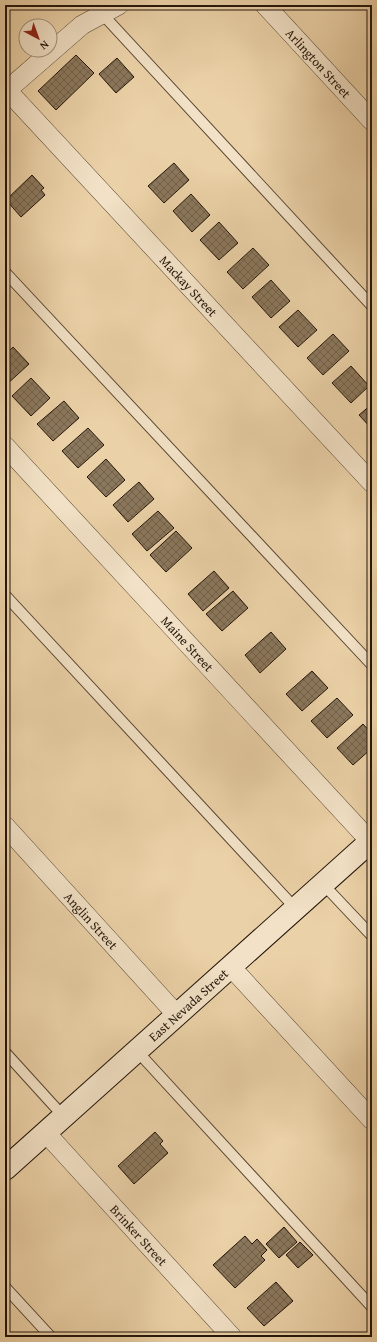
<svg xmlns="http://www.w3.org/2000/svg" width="377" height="1342" font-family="'Gentium Book Plus',serif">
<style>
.building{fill:url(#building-cross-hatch);stroke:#24160b}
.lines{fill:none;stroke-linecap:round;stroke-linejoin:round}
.lane-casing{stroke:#564532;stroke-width:12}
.street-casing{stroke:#564532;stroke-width:20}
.secondary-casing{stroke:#24160b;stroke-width:24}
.lane{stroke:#f2e1c6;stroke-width:10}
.street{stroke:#f2e1c6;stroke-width:19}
.secondary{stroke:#f2e1c6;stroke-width:22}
.labels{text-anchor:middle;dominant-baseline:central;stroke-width:3.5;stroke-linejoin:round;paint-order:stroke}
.street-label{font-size:13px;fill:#24160b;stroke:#f2e1c6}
</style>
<defs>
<pattern id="building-cross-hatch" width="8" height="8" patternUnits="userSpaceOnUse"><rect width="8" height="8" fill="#8b775c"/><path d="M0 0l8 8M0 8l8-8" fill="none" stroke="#71614a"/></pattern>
</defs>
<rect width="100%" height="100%" fill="#ebd1a7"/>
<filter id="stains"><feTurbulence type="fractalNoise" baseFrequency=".005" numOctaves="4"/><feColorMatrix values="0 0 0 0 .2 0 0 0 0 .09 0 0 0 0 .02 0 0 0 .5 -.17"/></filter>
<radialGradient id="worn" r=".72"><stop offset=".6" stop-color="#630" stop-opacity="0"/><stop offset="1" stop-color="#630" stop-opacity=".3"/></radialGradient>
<path class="building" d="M76,55l18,18 -38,37 -18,-19z
M117,58l17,19 -18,16 -17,-19z
M174,163l15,17 -25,23 -16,-17z
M32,175l12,13 -3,2 4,5 -24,22 -15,-17z
M191,194l19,21 -18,17 -19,-21z
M219,222l19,21 -19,17 -19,-20z
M253,248l16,17 -26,24 -16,-17z
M271,280l19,21 -19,17 -19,-21z
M298,310l19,20 -19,17 -19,-20z
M333,334l16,17 -26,24 -16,-17z
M13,347l16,17 -24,22v-31z
M351,366l18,20 -18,17 -19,-20z
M31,378l19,20 -19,18 -19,-20z
M64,401l15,17 -26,23 -16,-17z
M372,404v25l-13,-14z
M88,428l16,17 -26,23 -16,-17z
M106,459l19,21 -19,17 -19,-20z
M139,482l15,17 -26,23 -15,-17z
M158,511l16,17 -27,23 -15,-17z
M176,531l16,17 -26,24 -16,-17z
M214,571l15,17 -26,23 -15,-17z
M233,591l15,17 -26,23 -16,-17z
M271,632l15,17 -26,24 -15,-18z
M312,671l16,17 -26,23 -16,-17z
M337,698l16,17 -26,23 -16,-17z
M363,724l9,10v14l-19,17 -16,-17z
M155,1132l8,9 -3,3 8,9 -34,31 -16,-18z
M284,1227l13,15 -18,16 -13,-14z
M245,1236l7,8 5,-5 10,11 -6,6 4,4 -30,28 -22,-23z
M300,1242l13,13 -15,13 -12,-13z
M276,1282l17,19 -29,25 -17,-18z"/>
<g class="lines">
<g class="lane-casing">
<path id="lane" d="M94,5l278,301
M5,272l367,393
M5,595l291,314
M323,884l49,52
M137,1051l235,256
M5,1052l59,65
M5,1287l46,50"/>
</g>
<g class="street-casing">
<g id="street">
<path id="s1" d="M265,5l107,116"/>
<path id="s2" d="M5,88l367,395"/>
<path d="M5,92l77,-67 37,-20"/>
<path id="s3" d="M5,446l365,395"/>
<path id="s4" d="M5,826l172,189"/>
<path d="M231,967l141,153"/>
<path id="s5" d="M46,1133l186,204"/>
</g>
</g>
<g class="secondary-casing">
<g id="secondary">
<path id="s6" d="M5,1169l367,-329"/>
</g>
</g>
<use href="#lane" class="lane"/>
<use href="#street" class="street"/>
<use href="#secondary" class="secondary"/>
</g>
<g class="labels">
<g class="street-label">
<text stroke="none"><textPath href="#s1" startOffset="79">Arlington Street</textPath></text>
<text stroke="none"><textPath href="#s2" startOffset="270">Mackay Street</textPath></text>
<text stroke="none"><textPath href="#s3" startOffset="269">Maine Street</textPath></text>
<text stroke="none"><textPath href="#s4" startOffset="128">Anglin Street</textPath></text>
<text stroke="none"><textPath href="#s6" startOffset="246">East Nevada Street</textPath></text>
<text stroke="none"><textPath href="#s5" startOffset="138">Brinker Street</textPath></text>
</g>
</g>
<rect width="377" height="1342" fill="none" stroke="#ebd1a7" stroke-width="20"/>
<rect x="6" y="6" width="365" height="1330" fill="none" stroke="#24160b" stroke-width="2"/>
<rect x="10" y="10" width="357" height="1322" fill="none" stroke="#24160b"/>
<g transform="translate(38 38) rotate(139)"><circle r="19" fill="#f2e1c6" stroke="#a0907b"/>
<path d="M0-3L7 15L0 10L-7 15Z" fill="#8f2418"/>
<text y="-6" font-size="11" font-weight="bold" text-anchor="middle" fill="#24160b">N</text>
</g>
<rect width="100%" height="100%" filter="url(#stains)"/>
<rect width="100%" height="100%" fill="url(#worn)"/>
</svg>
